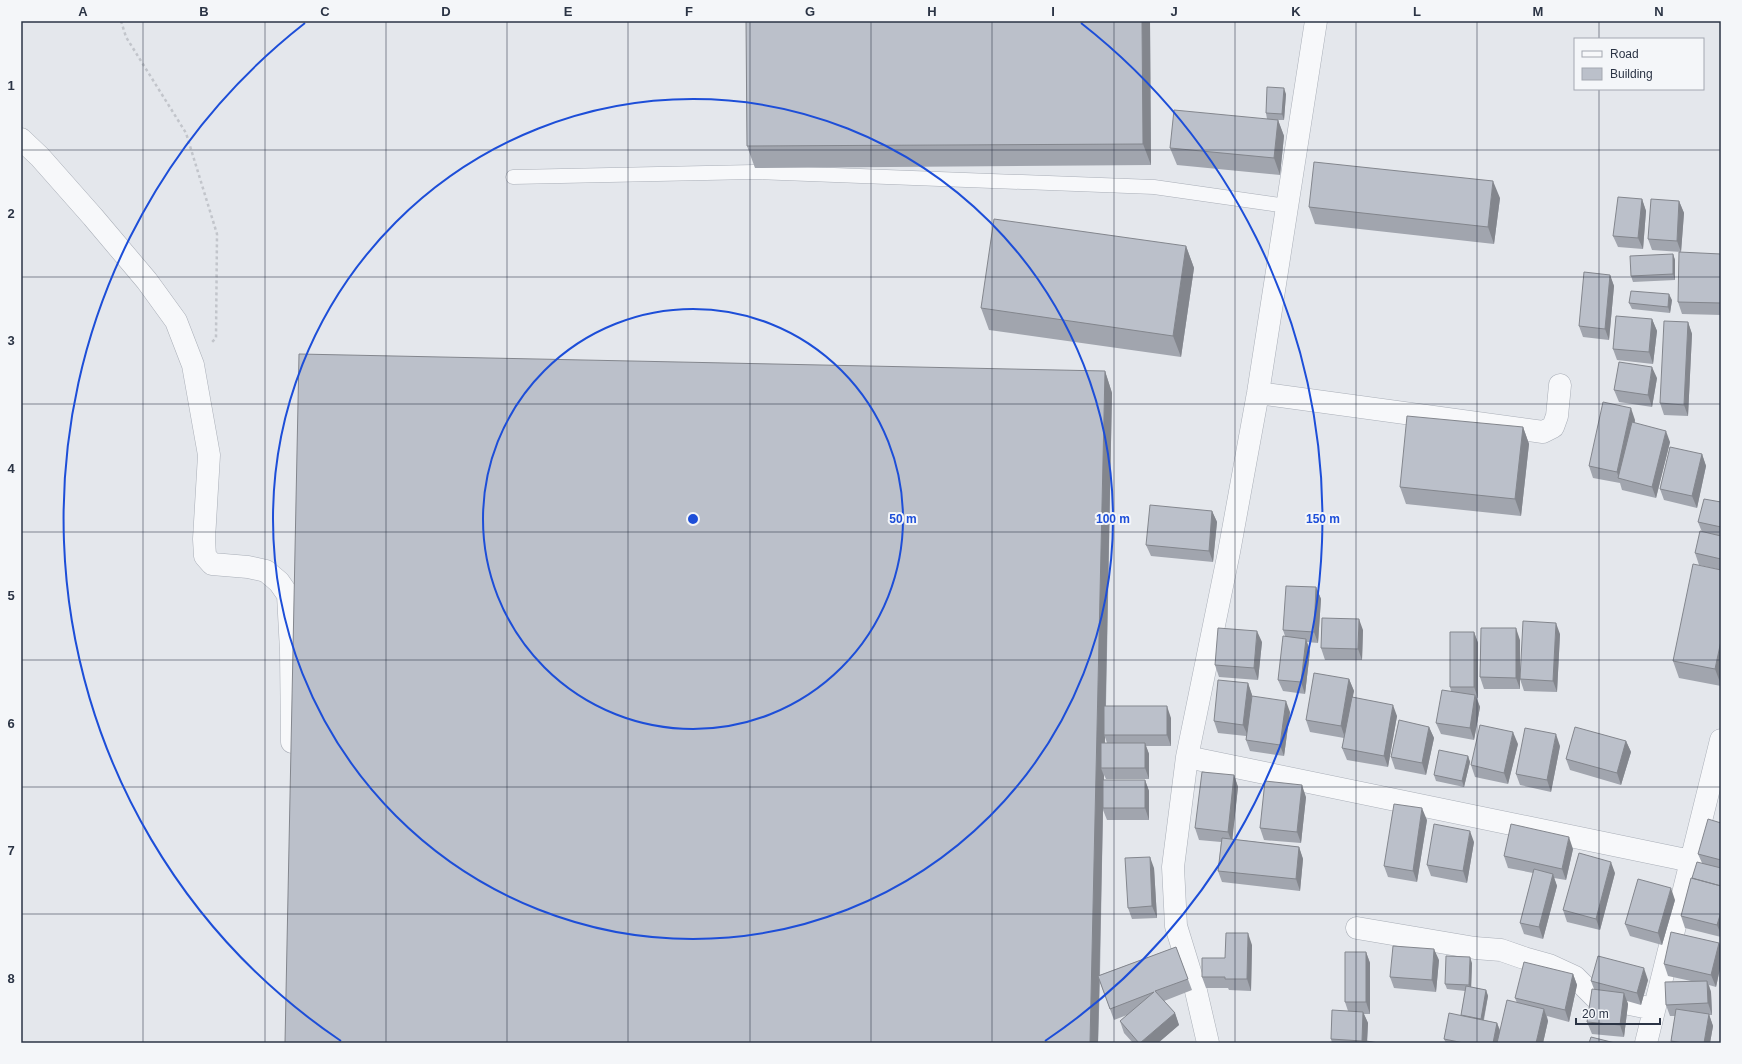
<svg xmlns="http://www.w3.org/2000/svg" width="1742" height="1064" viewBox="0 0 1742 1064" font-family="Helvetica,sans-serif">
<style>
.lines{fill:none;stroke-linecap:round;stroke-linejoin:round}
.service-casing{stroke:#a9aeb7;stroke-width:15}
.minor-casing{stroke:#a9aeb7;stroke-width:23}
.path{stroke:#c2c5cb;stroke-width:2.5;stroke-dasharray:3 3;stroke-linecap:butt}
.service{stroke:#f7f8fa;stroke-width:14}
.minor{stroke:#f7f8fa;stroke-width:22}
.wall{fill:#a1a5ae;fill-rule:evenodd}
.shaded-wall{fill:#83868d}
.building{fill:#bbc0ca;stroke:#83868d}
.grid{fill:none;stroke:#2b3445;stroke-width:1;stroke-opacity:0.55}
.ring{fill:none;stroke:#1d4ed8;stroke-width:2}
.centre{fill:#1d4ed8;stroke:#f4f6f9;stroke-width:2}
.ring-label{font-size:12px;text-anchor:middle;font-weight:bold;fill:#1d4ed8;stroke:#f4f6f9;stroke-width:4;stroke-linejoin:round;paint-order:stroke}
.neatline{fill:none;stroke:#2b3445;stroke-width:1.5}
.grid-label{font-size:13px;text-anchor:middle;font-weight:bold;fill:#2b3445}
</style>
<rect width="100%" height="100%" fill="#e4e7ec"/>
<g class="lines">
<defs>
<path id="service" d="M513 177 754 172 1154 187 1287 206"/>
<path id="minor" d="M21 139 40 157 93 217 147 281 176 321 193 365 209 455 204 539 205 556 212 564 248 567 266 571 279 582 288 595 291 651 292 742
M1258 393 1543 432 1553 427 1557 416 1560 385
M1187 757 1691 861
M1357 928 1475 948 1501 950 1524 958 1549 965 1575 977 1595 997 1654 1009
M1208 1043 1196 991 1176 926 1173 867 1187 757 1229 552 1258 393 1316 21
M1646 1043 1721 740"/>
</defs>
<use href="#service" class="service-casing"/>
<use href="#minor" class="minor-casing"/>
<path class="path" d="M121 21 126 37 186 133 217 234 216 338 211 343"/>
<use href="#service" class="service"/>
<use href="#minor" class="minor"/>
</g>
<path class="wall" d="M746 21H1150L1151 165 755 168 747 146Z
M1286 94 1284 120H1277H1278L1284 136 1280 175 1177 165 1170 148 1267 119 1266 113Z
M1500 198 1494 244 1315 224 1309 207Z
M1642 199 1646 211 1643 249 1618 247 1613 236Z
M1679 201 1684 213 1681 252 1652 250 1648 239Z
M1186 246 1194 268 1181 357 989 330 981 308Z
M1673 254 1675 260V280L1633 282 1631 276Z
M1721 254V315L1682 314 1678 302Z
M1610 275 1614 286 1609 340 1583 337 1579 326Z
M1672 300 1670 313 1632 309 1629 303Z
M1652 319 1657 331 1653 364 1617 360 1613 349Z
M1688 322 1692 334 1688 416 1664 415 1660 403Z
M1105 371 1112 393 1106 706 1171 718V746H1146L1149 754V779H1106L1104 775V780H1145L1149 791V820H1107L1103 810 1100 975 1176 947 1192 990 1164 1001 1175 1013 1179 1025 1158 1043H1133L1124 1033 1120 1021 1127 1015 1114 1020 1100 982 1098 1043H285ZM1105 737 1107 743H1105Z
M1657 378 1652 407 1619 402 1614 390Z
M1635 420V423L1670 442 1656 498 1622 490 1620 483 1593 478 1589 466Z
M1523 427 1529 444 1521 516 1406 504 1400 487Z
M1702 454 1706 466 1697 508 1664 500 1660 489Z
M1721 502V570L1699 565 1695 553 1702 532 1698 522Z
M1212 511 1217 522 1213 562 1151 556 1146 545Z
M1721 570V686L1679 678 1673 661Z
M1316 587 1321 599 1318 643 1307 642 1310 651 1305 694 1283 691 1278 680 1285 636 1283 630Z
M1363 630 1362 660H1325L1321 648Z
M1474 632 1478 643V698H1477L1480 707 1474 740 1441 734 1436 723 1451 691 1450 687Z
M1560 634 1557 692 1524 691 1520 679V689H1484L1480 677 1520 640V676Z
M1262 642 1258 680 1219 677 1215 665Z
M1349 679 1354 691 1352 697 1397 716 1388 767 1347 760 1342 748 1344 738 1310 732 1306 720Z
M1248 683 1252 695 1251 700 1290 712 1284 756 1250 751 1246 740V736L1218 733 1214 721Z
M1429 727 1434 738 1426 775 1395 769 1391 757Z
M1626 741 1631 752 1621 785 1570 770 1566 759Z
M1518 744 1508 784 1475 777 1471 765Z
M1560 746 1551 792 1520 785 1516 774Z
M1468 756 1470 762 1464 787 1436 781 1434 775Z
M1234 775 1238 787 1232 839 1299 847 1303 859 1300 891 1222 882 1218 871 1221 842 1199 840 1195 828Z
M1306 797 1301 843 1264 840 1260 828Z
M1427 820 1417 882 1388 877 1384 866Z
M1721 823V937L1685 928 1681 916 1692 878 1702 863 1698 854Z
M1474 842 1467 883 1431 876 1427 865Z
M1573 849 1566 880 1554 878 1557 886 1543 939 1524 934 1520 923 1533 873 1508 868 1504 856Z
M1154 868 1157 918 1132 919 1128 908Z
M1615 873 1600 930 1567 922 1563 910Z
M1675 900 1662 945 1630 936 1625 924Z
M1719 943 1721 949V964L1716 987 1709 985 1711 992 1712 1015H1709L1713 1026 1710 1043H1672L1671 1041 1675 1016H1670L1666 1005 1691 981 1668 976 1664 964Z
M1252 945 1251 991 1229 990 1228 988H1206L1202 977 1225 958Z
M1366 952 1370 963V1014H1364L1368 1023 1367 1041 1379 1043H1332L1331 1039 1348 1011 1345 1002Z
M1439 960 1436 992 1394 988 1390 977Z
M1472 963 1471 987 1486 990 1488 996 1484 1020 1497 1023 1500 1030 1517 1003 1515 998 1573 974 1577 985 1569 1022 1547 1016 1548 1021 1543 1043H1446L1444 1039 1461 1015 1465 991 1447 989 1445 984Z
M1648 980 1641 1005 1627 1001 1628 1004 1624 1037 1592 1034 1587 1022 1594 989 1591 981Z"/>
<path class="shaded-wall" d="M1142 21H1150L1151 165 1143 144Z
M1284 88 1286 94 1284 120 1282 114Z
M1278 120 1284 136 1280 175 1274 158Z
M1493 181 1500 198 1494 244 1488 227Z
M1642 199 1646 211 1643 249 1638 238Z
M1679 201 1684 213 1681 252 1677 241Z
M1186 246 1194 268 1181 357 1173 336Z
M1673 254 1675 260V280L1673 274Z
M1610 275 1614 286 1609 340 1605 329Z
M1669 294 1672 300 1670 313 1668 307Z
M1652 319 1657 331 1653 364 1649 352Z
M1688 322 1692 334 1688 416 1684 405Z
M1652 367 1657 378 1652 407 1648 395Z
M1105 371 1112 393 1105 735H1104L1105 737 1104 768H1101L1104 776 1103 808V810L1098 1043H1090Z
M1631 408 1635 420 1622 479H1619L1617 472Z
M1523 427 1529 444 1521 516 1515 499Z
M1666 431 1670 442 1656 498 1652 487Z
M1702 454 1706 466 1697 508 1692 496Z
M1212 511 1217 522 1213 562 1209 551Z
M1316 587 1321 599 1318 643 1314 632Z
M1359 619 1363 630 1362 660 1358 649Z
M1556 623 1560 634 1557 692 1553 681Z
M1516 628 1520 640V689L1516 678Z
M1257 631 1262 642 1258 680 1254 668Z
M1474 632 1478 643V698L1474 687Z
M1306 639 1310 651 1305 694 1301 682Z
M1721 641V685L1715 669Z
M1349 679 1354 691 1345 738 1341 726Z
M1248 683 1252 695 1248 736 1243 725Z
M1475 695 1480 707 1474 740 1470 728Z
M1286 701 1290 712 1284 756 1280 745Z
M1393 705 1397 716 1388 767 1384 756Z
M1167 706 1171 718V746L1167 735Z
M1429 727 1434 738 1426 775 1422 763Z
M1513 732 1518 744 1508 784 1504 773Z
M1556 734 1560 746 1551 792 1547 780Z
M1626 741 1631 752 1621 785 1617 773Z
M1145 743 1149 754V779L1145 768Z
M1468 756 1470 762 1464 787 1462 781Z
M1234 775 1238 787 1232 843 1228 832Z
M1145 780 1149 791V820L1145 808Z
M1302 785 1306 797 1301 843 1297 832Z
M1422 808 1427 820 1417 882 1413 871Z
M1470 831 1474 842 1467 883 1463 871Z
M1569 837 1573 849 1566 880 1562 869Z
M1299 847 1303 859 1300 891 1296 879Z
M1150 857 1154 868 1157 918 1152 906Z
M1611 862 1615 873 1600 930 1596 919Z
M1553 874 1557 886 1543 939 1539 927Z
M1671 888 1675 900 1662 945 1658 933Z
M1721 912V935L1717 925Z
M1248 933 1252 945 1251 991 1247 979Z
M1719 943 1721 949V964L1716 987 1711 975Z
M1434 949 1439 960 1436 992 1432 980Z
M1366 952 1370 963V1014L1366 1002Z
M1470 957 1472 963 1471 991 1469 985Z
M1644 968 1648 980 1641 1005 1637 993Z
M1573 974 1577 985 1569 1022 1565 1010Z
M1707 981 1711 992 1712 1015 1708 1003Z
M1486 990 1488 996 1482 1027 1480 1021Z
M1624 993 1628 1004 1624 1037 1620 1025Z
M1544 1009 1548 1021 1543 1043H1536Z
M1363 1012 1368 1023 1367 1043H1363L1362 1041Z
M1175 1013 1179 1025 1158 1043H1140Z
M1709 1014 1713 1026 1710 1043H1704Z
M1497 1023 1501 1034 1499 1043H1493Z"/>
<path class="building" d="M746 21H1142L1143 144 747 146Z
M1267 87 1284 88 1282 114 1266 113Z
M1174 110 1278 120 1274 158 1170 148Z
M1314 162 1493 181 1488 227 1309 207Z
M1618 197 1642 199 1638 238 1613 236Z
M1651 199 1679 201 1677 241 1648 239Z
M994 219 1186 246 1173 336 981 308Z
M1679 252 1721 254V303L1678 302Z
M1673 254V274L1631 276 1630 256Z
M1584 272 1610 275 1605 329 1579 326Z
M1631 291 1669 294 1668 307 1629 303Z
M1616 316 1652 319 1649 352 1613 349Z
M1664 321 1688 322 1684 405 1660 403Z
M299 354 1105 371 1090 1043H285Z
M1619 362 1652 367 1648 395 1614 390Z
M1603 402 1631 408 1617 472 1589 466Z
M1407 416 1523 427 1515 499 1400 487Z
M1632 422 1666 431 1652 487 1618 478Z
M1670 447 1702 454 1692 496 1660 489Z
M1704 499 1721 502V527L1698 522Z
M1150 505 1212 511 1209 551 1146 545Z
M1700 531 1721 536V559L1695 553Z
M1693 564 1721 570V641L1715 669 1673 661Z
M1286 586 1316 587 1314 632 1283 630Z
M1322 618 1359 619 1358 649 1321 648Z
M1523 621 1556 623 1553 681 1520 679Z
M1218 628 1257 631 1254 668 1215 665Z
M1481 628H1516V678L1480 677Z
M1450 632H1474V687H1450Z
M1283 636 1306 639 1301 682 1278 680Z
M1314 673 1349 679 1341 726 1306 720Z
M1218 680 1248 683 1243 725 1214 721Z
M1442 690 1475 695 1470 728 1436 723Z
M1252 696 1286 701 1280 745 1246 740Z
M1352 697 1393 705 1384 756 1342 748Z
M1104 706H1167V735H1104Z
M1399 720 1429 727 1422 763 1391 757Z
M1480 725 1513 732 1504 773 1471 765Z
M1575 727 1626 741 1617 773 1566 759Z
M1525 728 1556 734 1547 780 1516 774Z
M1101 743H1145V768H1101Z
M1439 750 1468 756 1462 781 1434 775Z
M1202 772 1234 775 1228 832 1195 828Z
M1103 780H1145V808H1103Z
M1265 781 1302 785 1297 832 1260 828Z
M1394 804 1422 808 1413 871 1384 866Z
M1708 819 1721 823V860L1698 854Z
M1434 824 1470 831 1463 871 1427 865Z
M1511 824 1569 837 1562 869 1504 856Z
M1222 838 1299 847 1296 879 1218 871Z
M1579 853 1611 862 1596 919 1563 910Z
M1150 857 1152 906 1128 908 1125 858Z
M1697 862 1721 868V886L1692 878Z
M1534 869 1553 874 1539 927 1520 923Z
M1691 878 1721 886V912L1717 925 1681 916Z
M1638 879 1671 888 1658 933 1625 924Z
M1671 932 1719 943 1711 975 1664 964Z
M1226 933H1248L1247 979H1225V977H1202V958H1225Z
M1393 946 1434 949 1432 980 1390 977Z
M1176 947 1188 979 1155 991 1175 1013 1140 1043H1139L1120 1021 1154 992 1110 1009 1098 976Z
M1345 952H1366V1002H1345Z
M1446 956 1470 957 1469 985 1445 984Z
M1598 956 1644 968 1637 993 1591 981Z
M1524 962 1573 974 1565 1010 1515 998Z
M1707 981 1708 1003 1666 1005 1665 982Z
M1466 986 1486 990 1481 1019 1461 1015Z
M1592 989 1624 993 1620 1025 1587 1022Z
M1507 1000 1544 1009 1536 1043H1497Z
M1676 1009 1709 1014 1704 1043H1683L1671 1041Z
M1332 1010 1363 1012 1362 1041 1331 1039Z
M1449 1013 1497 1023 1493 1043H1464L1444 1039Z
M1591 1037 1615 1043H1589Z
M1366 1041 1379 1043H1366Z"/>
<path class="grid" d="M143 21V1043M265 21V1043M386 21V1043M507 21V1043M628 21V1043M750 21V1043M871 21V1043M992 21V1043M1114 21V1043M1235 21V1043M1356 21V1043M1477 21V1043M1599 21V39M1599 89V1043M21 150H1721M21 277H1721M21 404H1721M21 532H1721M21 660H1721M21 787H1721M21 914H1721"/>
<g class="ring">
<circle cx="693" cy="519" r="210"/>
<circle cx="693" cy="519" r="420"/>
<path d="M341 1041A630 630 0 0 1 305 23M1081 23A630 630 0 0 1 1045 1041"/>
</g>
<circle cx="693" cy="519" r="6" class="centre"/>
<g class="ring-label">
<text x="903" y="523">50 m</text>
<text x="1113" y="523">100 m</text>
<text x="1323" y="523">150 m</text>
</g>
<rect width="1742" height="1064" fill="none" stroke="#f4f6f9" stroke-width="44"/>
<rect x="1574" y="38" width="130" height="52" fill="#f4f6f9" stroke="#a4a8b1"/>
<rect x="1582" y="51" width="20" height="6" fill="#f7f8fa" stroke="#a4a8b1"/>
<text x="1610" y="58" font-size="12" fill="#2b3445">Road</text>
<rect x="1582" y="68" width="20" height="12" fill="#bbc0ca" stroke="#a4a8b1"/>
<text x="1610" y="78" font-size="12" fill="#2b3445">Building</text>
<path d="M1576 1018v6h84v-6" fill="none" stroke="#2b3445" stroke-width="2"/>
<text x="1582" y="1018" font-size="12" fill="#2b3445" stroke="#f4f6f9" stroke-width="3" paint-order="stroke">20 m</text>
<rect x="22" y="22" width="1698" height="1020" class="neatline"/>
<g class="grid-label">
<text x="83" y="16">A</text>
<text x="204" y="16">B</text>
<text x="325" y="16">C</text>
<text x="446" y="16">D</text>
<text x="568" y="16">E</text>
<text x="689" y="16">F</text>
<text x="810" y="16">G</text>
<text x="932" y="16">H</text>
<text x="1053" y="16">I</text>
<text x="1174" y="16">J</text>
<text x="1296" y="16">K</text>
<text x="1417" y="16">L</text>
<text x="1538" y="16">M</text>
<text x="1659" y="16">N</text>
<text x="11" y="90">1</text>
<text x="11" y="218">2</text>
<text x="11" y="345">3</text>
<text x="11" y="473">4</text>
<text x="11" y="600">5</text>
<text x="11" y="728">6</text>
<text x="11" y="855">7</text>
<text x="11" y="983">8</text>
</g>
</svg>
